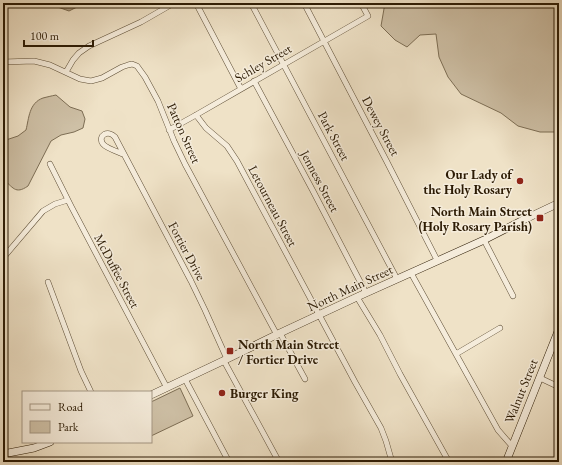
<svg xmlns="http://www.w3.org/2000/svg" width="562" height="465" viewBox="0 0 562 465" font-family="'EB Garamond',serif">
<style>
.green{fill:#cec0a6;stroke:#7d6e55}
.water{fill:#ad9e85;stroke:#796a51}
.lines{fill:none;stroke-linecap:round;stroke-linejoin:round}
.minor-casing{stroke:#5d4d35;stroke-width:6}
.secondary-casing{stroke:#2c1b04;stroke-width:8}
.minor{stroke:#f5ecdb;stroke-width:5}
.secondary{stroke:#f5ecdb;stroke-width:7}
.poi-dot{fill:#8f2418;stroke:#f5ecdb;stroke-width:1.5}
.labels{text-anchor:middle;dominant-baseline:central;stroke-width:3;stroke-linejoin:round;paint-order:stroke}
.street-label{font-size:13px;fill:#2c1b04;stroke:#f5ecdb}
.poi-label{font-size:13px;font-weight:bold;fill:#2c1b04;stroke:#f5ecdb;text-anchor:end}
</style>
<rect width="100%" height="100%" fill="#efe2c7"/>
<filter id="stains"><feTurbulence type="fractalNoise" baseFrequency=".005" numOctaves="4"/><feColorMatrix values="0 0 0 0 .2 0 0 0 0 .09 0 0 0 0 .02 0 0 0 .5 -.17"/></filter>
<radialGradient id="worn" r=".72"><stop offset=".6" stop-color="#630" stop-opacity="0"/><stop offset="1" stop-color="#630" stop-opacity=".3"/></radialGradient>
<path class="green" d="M385 3H559V132H540L518 126 501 113 461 94 448 77 439 57 436 34 420 35 407 47 395 40 381 26Z
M56 95 70 107 82 111 85 119 83 128 74 132 61 135 51 141 28 186C15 195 13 187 3 179V141L18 136 26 130C29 118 29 103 43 98 47 97 51 96 56 95Z
M180 388 193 416 151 436V402Z"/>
<path class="water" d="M34 3H85L69 11 52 5Z"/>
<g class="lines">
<defs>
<path id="minor" d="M196 3 241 89
M251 3 397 279
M304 3 387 162 437 260
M3 62 34 61 50 65 80 79 91 81 102 78 122 67 128 65 132 64 137 66 145 77 158 101 174 141 185 164 277 335
M66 72 73 60 79 53 89 46 141 22 174 3
M254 81 313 191 366 293
M196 115 206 128 227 146 237 161 355 382 381 428 386 441 392 462
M169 130 196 115 368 16 361 3
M123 154C118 152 106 148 103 144 97 136 108 129 115 137L191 281 205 310 227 359
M50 164 71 206 167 388
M484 240 513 296
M3 258 43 211 55 204 68 200
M411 273 498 430 512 446
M48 282 81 371 91 392
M357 297 380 335 400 374 449 462
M280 333 305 379
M456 354 500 328
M224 361 279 462
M540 378 559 387
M185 379 229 462"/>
<path id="secondary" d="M151 395 227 359 280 333 357 297 484 240 521 221 559 203
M3 454 34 448 50 442
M506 462 559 329"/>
</defs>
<use href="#minor" class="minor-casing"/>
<use href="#secondary" class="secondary-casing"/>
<use href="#minor" class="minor"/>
<use href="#secondary" class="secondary"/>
</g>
<g class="poi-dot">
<circle cx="520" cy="181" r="4"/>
<rect x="536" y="214" width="8" height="8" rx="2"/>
<rect x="226" y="347" width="8" height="8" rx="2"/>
<circle cx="222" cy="393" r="4"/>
</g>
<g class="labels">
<g class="street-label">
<text transform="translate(263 63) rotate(-30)">Schley Street</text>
<text transform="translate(381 126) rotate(62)">Dewey Street</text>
<text transform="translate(184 133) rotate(66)">Patton Street</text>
<text transform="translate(334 136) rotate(62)">Park Street</text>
<text transform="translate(320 181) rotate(62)">Jenness Street</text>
<text transform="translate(273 206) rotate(62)">Letourneau Street</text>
<text transform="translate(187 251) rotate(62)">Fortier Drive</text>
<text transform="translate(117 271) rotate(62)">McDuffee Street</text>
<text transform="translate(350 288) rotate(-25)">North Main Street</text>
<text transform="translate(521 391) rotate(-68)">Walnut Street</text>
</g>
<g class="poi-label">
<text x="512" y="174">Our Lady of<tspan x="512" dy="15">the Holy Rosary</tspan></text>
<text x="532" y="211">North Main Street<tspan x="532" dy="15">(Holy Rosary Parish)</tspan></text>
<text x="238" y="344" text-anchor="start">North Main Street<tspan x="238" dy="15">/ Fortier Drive</tspan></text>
<text x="230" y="393" text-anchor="start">Burger King</text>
</g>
</g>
<rect width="562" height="465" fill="none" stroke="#efe2c7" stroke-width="16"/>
<rect x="4" y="4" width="554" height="457" fill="none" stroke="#2c1b04" stroke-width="2"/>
<rect x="8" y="8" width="546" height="449" fill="none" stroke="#2c1b04"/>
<rect x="22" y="391" width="130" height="52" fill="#f5ecdb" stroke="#a59885"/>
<rect x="30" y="404" width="20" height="6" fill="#f5ecdb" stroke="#a59885"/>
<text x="58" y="411" font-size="12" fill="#2c1b04">Road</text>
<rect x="30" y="421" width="20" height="12" fill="#cec0a6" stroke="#a59885"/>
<text x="58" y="431" font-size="12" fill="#2c1b04">Park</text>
<path d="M24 40v6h69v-6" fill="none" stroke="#2c1b04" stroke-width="2"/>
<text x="30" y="40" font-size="12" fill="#2c1b04" stroke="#f5ecdb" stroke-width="3" paint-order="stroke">100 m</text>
<rect width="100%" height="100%" filter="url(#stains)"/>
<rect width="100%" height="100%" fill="url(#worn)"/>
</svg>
